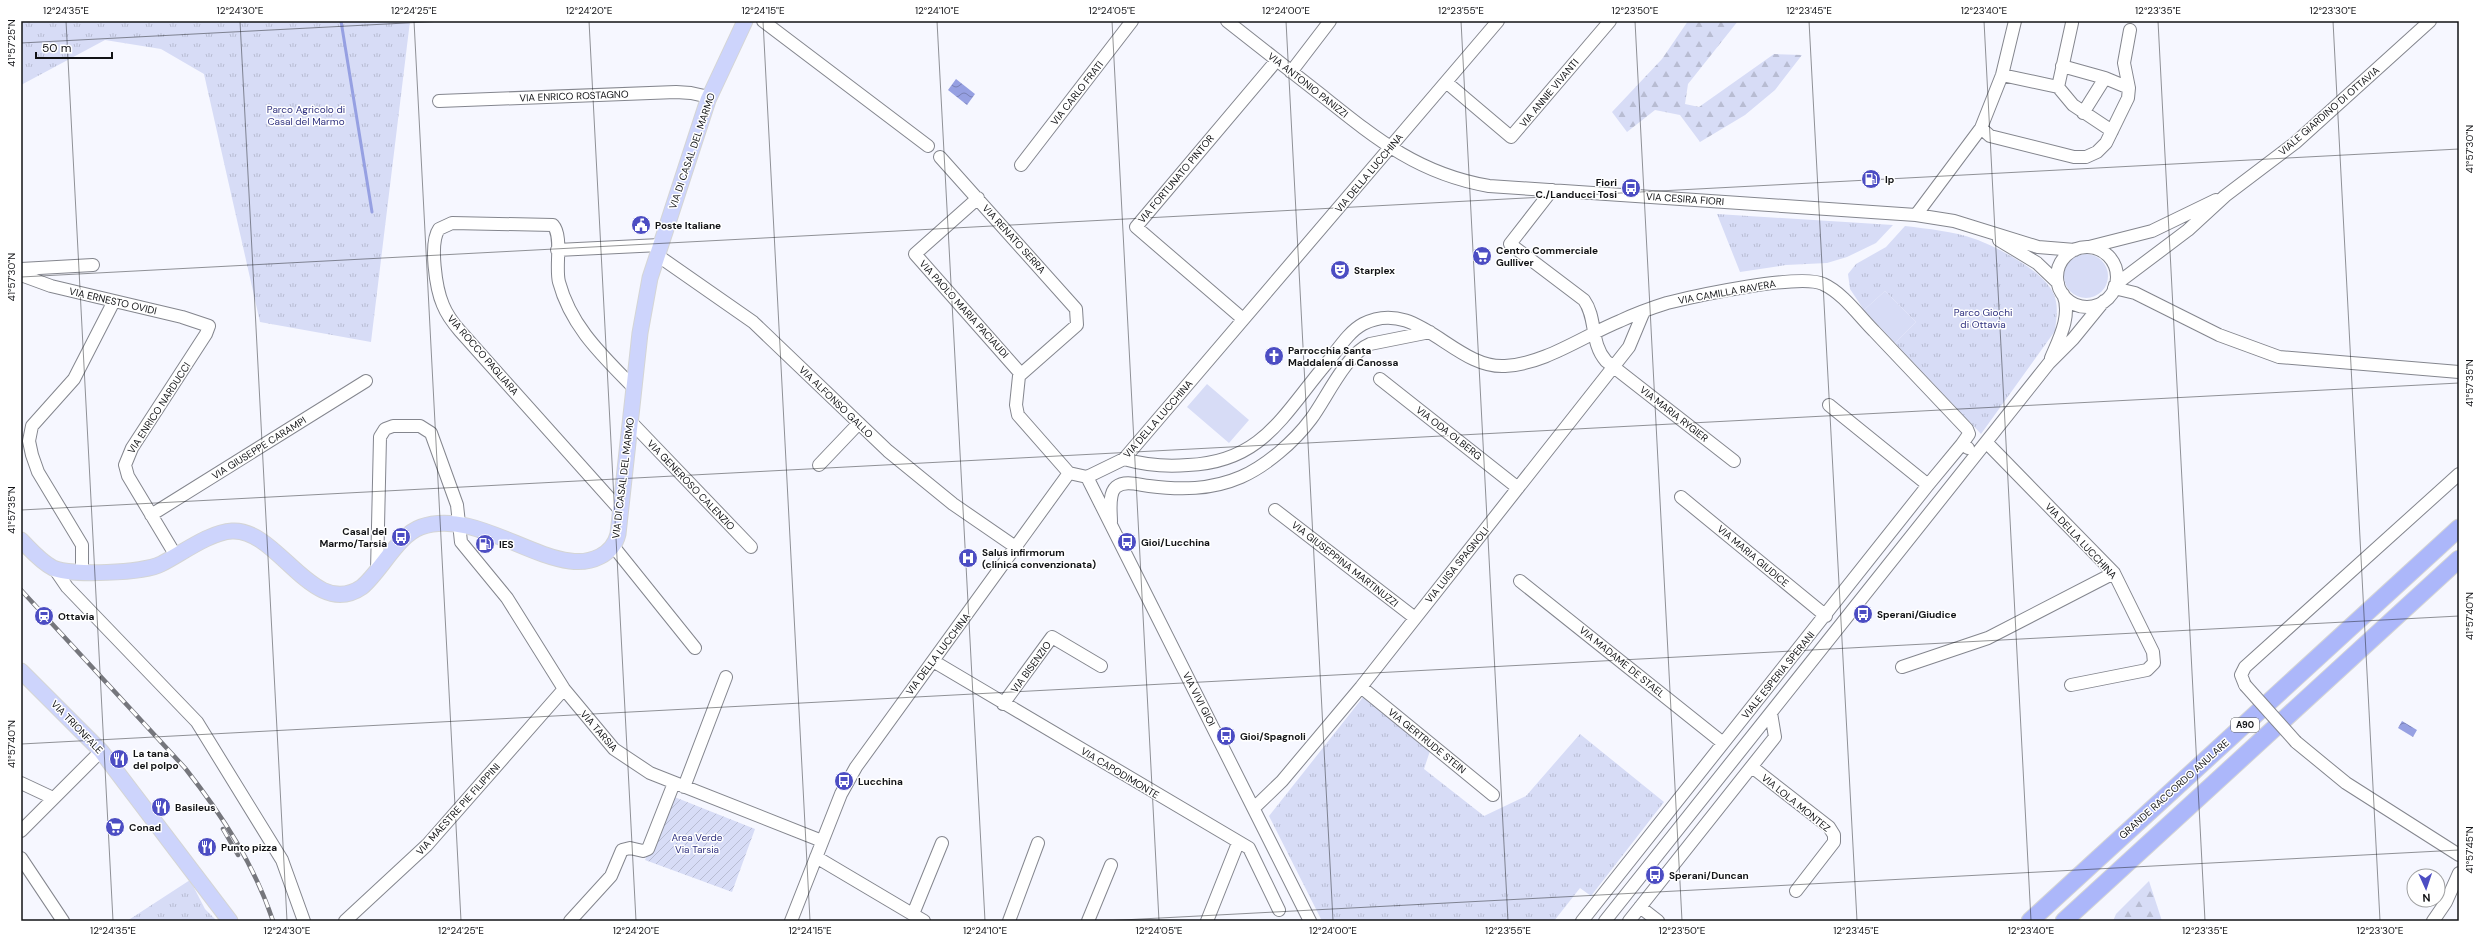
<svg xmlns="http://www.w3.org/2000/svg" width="2480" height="942" viewBox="0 0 2480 942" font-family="'DM Sans',sans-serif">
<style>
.grass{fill:#d7dcf6}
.forest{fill:url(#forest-firs)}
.park{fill:url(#park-tufts)}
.garden{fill:url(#garden-furrows)}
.water{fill:url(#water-waves)}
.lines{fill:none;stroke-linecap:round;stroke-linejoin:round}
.stream{stroke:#96a0e2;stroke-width:3}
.minor-casing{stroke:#84868e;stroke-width:14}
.major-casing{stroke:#d4d5d5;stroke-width:17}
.highway-casing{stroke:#d4d5d5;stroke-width:19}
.minor{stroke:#fff;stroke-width:12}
.major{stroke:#cdd4fc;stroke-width:15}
.highway{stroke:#acb7fa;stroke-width:17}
.rail-casing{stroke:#75767c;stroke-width:4.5}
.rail{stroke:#fff;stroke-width:3;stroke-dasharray:9;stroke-linecap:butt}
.minor-bridge-casing{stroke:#84868e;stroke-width:14;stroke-linecap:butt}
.minor-bridge{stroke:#fff;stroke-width:12}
.ticks{fill:none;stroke:#121316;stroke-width:1;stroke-opacity:0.45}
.labels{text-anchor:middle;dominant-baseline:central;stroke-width:3;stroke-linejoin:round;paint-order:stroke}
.shield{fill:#fff;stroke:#595a5c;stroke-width:1}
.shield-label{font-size:9px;font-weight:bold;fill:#121316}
.street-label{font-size:10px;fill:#121316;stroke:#fff}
.park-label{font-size:10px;fill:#313380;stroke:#fff}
.poi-label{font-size:10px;font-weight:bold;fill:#121316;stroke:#fff;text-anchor:start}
.neatline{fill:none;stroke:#121316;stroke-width:1.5}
.ticks-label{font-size:10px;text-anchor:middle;fill:#121316}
</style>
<defs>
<pattern id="forest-firs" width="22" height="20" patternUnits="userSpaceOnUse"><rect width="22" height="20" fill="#d7dcf6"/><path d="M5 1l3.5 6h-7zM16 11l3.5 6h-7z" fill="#b8bcd2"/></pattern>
<pattern id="park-tufts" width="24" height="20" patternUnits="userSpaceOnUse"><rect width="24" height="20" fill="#d7dcf6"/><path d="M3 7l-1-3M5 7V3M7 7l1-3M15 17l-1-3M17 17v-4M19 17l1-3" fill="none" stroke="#b8bcd2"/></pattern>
<pattern id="garden-furrows" width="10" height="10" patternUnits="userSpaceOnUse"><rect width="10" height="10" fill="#d7dcf6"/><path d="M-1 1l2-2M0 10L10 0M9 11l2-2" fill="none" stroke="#b8bcd2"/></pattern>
<pattern id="water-waves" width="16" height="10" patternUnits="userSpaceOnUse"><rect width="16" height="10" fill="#96a0e2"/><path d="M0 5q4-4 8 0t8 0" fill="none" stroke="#7981b6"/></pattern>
</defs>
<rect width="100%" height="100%" fill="#f6f7ff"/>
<path class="grass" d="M2064 276a22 22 0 1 1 44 0a22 22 0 1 1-44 0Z
M1885 291 1916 322 1895 343 1864 310Z
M1207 384 1249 420 1229 443 1187 407Z"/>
<path class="forest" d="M1688 21H1738L1688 84 1685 104 1699 107 1774 54 1802 55 1775 90 1745 115 1700 142 1680 115 1655 110 1627 132 1612 112 1662 59Z
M2149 881 2162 921H2113L2116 914Z"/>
<path class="park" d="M21 21H410L371 342 260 322 204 74 161 49 105 40 21 85Z
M1717 214 1893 225 1876 243 1847 257 1827 263 1786 265 1740 272Z
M1905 226C1928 229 1953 231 1975 239 1997 247 2046 272 2054 295 2059 306 2056 320 2055 331L1981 434 1895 343 1916 322 1885 291 1864 310 1850 289 1848 274 1856 264 1886 247Z
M1364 696 1430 751 1424 769 1484 816 1526 796 1580 734 1664 802 1591 896 1580 888 1554 921H1322L1269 816Z
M190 880 205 909 217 921H127Z"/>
<path class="garden" d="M672 796 755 829 732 892 645 860Z"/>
<path class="water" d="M956 79 975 94 967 105 948 90Z
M2402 721 2417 730 2413 737 2398 728Z"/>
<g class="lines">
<path class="stream" d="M341 21 372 212"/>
<defs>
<path id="minor" d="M763 21 928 146
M1227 21C1258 45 1289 70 1320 94 1375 138 1418 174 1489 186L1916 215 1954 221 2038 247 2075 250
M2062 66 2105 78
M1291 72 1330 21
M2002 75 2058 87 2072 23
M1446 82 1511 137 1610 21
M2058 87 2073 105 2112 131
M439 101 676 92 691 93 709 97
M2083 113 2105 78 2129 88
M1981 128 1990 136 2074 157H2086L2097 152 2106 143 2128 98 2129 88 2124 63 2130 30
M940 157 1076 309 1077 325 1019 376 1016 405 1018 415 1069 473 1087 477 1124 459 1498 21
M1021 165 1132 21
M1552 190 1510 244 1584 300C1597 318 1590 343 1606 361L1734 461
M978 198 915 254 1021 374
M1916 215 1981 128 2002 75 2015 21
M1999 240 2037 263 2058 283
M2089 247 2152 231 2216 200
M2057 277a30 30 0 1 1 60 0a30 30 0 1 1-60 0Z
M557 250 660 245
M657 255 753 322 888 451 953 504 1017 548
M21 269 93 265
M21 275 51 286 182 317 209 326 206 334 132 448 125 465 128 476 176 556
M2115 285 2188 230 2225 196 2295 143 2430 21
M2114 288 2135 293 2219 335 2279 357 2459 372
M1243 319 1136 227 1277 60
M2051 358C2059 339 2072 315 2063 294
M1380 379 1518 488
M1829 405 1928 485
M631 422 751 547
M1986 442 2114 573 2153 652 2154 663 2147 670 2071 685
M1124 459C1145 465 1166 467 1188 465 1262 462 1283 415 1326 364 1337 351 1348 332 1363 324 1417 296 1454 369 1505 366 1545 364 1583 336 1620 321 1635 314 1651 308 1667 303 1695 296 1800 273 1823 284 1843 293 1859 316 1874 331 1905 364 1936 396 1967 429L1969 434 1962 444
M819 465 859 423
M1087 477 1310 921
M1681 497 1826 616
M1275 510 1415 618
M621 511 460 331C453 323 447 315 443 305 436 289 429 243 439 229L452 223 553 225C563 236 555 267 559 282 571 327 603 356 634 388
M151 515 366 381
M1111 522C1111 512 1108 494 1116 487 1125 480 1139 485 1149 486 1180 490 1211 490 1241 477 1266 466 1294 442 1311 419 1326 399 1346 354 1370 344L1430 332
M613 546 695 648
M54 568 67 587 197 722 282 860 304 921
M377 571 380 437 385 429 393 426H420L431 433 457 505 461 542 507 598 564 689 614 749 650 773 822 841
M82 572V545L38 472 32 455 29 441 32 426 74 379 114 301
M1520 581 1723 743
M933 661 1249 848 1279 910
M1902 667 1988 638 2114 573
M2245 685 2241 675 2245 667 2459 474
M1361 687 1493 795
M1003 704 1052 637 1101 666
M2296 742 2346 783 2459 855
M1752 767 1829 827 1834 835V842L1796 891
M21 783 53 798
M684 787 726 677
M1254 808 1282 781 1361 687 1629 347 1644 311
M21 831 101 751
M816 857 924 921
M21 858 63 921
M1640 907 1658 921
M913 914 942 843
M345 921 427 845 564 689
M570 921 611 876 622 850 630 848 643 851 648 849 674 783
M791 921 841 794 856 767 1069 473
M1009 921 1038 843
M1088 921 1111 865
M1207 921 1238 843
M1582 921 1928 485 1962 444 1968 448
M1605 921 2049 363 2073 339 2104 301
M1629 921 1775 737 1771 713
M2433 921 2446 902 2459 873"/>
<path id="major" d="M21 540C31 550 40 561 53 568 70 576 144 573 161 564 181 554 210 532 232 531 278 528 313 621 362 587 381 571 398 535 421 527 469 510 524 555 570 561 591 564 613 555 618 534L640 333 650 278 708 100 745 21
M21 671 101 751 230 921"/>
<path id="highway" d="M2030 921 2459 528
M2064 921 2459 559"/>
</defs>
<use href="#minor" class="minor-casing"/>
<use href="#major" class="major-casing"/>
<use href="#highway" class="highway-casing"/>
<use href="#minor" class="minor"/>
<use href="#major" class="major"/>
<use href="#highway" class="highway"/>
<defs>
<path id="rail" d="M21 590 185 768C222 815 254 864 273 921
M223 829 238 855"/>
</defs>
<use href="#rail" class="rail-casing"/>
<use href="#rail" class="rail"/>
<defs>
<path id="minor-bridge" d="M2245 685 2296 742"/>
</defs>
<use href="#minor-bridge" class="minor-bridge-casing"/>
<use href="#minor-bridge" class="minor-bridge"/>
</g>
<path class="ticks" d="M66 21 113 921M240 21 287 921M414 21 461 921M589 21 636 921M763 21 810 921M937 21 985 921M1112 21 1159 921M1286 21 1333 921M1461 21 1508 921M1635 21 1682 921M1809 21 1857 921M1984 21 2031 921M2158 21 2205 921M2333 21 2380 921M21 43 444 21M21 277 2459 149M21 510 2459 383M21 744 2459 616M1103 921 2459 850"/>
<defs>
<symbol id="fuel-disc" viewBox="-11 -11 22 22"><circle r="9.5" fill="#4c4dc3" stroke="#fff"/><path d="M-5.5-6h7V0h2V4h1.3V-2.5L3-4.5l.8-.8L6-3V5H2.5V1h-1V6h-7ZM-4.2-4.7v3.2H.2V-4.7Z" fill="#fff"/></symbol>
<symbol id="bus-disc" viewBox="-11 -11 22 22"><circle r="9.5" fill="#4c4dc3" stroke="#fff"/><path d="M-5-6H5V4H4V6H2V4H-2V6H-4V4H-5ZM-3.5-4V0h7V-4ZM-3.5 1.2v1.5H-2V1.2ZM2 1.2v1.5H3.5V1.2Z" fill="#fff"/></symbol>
<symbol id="civic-disc" viewBox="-11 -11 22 22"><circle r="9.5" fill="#4c4dc3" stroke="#fff"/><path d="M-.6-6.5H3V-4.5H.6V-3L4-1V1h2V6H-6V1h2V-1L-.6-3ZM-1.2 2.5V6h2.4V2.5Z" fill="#fff"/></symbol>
<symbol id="supermarket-disc" viewBox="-11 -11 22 22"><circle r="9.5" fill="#4c4dc3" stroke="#fff"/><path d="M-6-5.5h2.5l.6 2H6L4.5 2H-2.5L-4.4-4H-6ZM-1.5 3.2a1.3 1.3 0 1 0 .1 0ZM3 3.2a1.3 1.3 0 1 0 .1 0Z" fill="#fff"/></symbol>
<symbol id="theatre-disc" viewBox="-11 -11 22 22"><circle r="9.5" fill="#4c4dc3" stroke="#fff"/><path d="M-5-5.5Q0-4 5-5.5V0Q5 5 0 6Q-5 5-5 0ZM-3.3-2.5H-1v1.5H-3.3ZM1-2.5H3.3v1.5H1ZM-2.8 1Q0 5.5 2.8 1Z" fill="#fff"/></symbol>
<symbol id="church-disc" viewBox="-11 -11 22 22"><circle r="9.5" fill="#4c4dc3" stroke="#fff"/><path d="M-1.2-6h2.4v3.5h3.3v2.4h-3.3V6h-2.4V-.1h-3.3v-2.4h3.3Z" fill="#fff"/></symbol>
<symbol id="hospital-disc" viewBox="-11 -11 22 22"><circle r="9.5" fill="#4c4dc3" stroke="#fff"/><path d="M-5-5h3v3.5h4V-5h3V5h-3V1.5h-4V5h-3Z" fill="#fff"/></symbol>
<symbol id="station-disc" viewBox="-11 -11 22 22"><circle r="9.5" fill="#4c4dc3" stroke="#fff"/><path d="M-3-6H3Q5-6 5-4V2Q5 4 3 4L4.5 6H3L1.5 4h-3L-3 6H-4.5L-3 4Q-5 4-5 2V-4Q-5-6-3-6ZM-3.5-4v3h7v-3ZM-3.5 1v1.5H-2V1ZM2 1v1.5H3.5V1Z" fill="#fff"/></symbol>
<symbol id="restaurant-disc" viewBox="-11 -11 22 22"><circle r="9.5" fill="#4c4dc3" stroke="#fff"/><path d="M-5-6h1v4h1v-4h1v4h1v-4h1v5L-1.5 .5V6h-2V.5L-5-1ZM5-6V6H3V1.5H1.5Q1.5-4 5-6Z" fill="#fff"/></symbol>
</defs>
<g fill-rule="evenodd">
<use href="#fuel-disc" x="1860" y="168" width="22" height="22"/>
<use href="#bus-disc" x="1620" y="177" width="22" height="22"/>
<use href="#civic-disc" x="630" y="214" width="22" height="22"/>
<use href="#supermarket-disc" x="1471" y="245" width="22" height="22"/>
<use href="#theatre-disc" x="1329" y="259" width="22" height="22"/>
<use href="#church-disc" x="1263" y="345" width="22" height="22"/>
<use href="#bus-disc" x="390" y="526" width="22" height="22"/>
<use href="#bus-disc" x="1116" y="531" width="22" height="22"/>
<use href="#fuel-disc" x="474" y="533" width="22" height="22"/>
<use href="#hospital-disc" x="957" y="547" width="22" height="22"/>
<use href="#bus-disc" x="1852" y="603" width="22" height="22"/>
<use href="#station-disc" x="33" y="605" width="22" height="22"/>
<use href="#bus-disc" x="1215" y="725" width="22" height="22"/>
<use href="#restaurant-disc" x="108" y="748" width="22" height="22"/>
<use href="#bus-disc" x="833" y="770" width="22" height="22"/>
<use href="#restaurant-disc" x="150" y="796" width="22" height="22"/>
<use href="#supermarket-disc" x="104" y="816" width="22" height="22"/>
<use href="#restaurant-disc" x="196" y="836" width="22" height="22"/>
<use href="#bus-disc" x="1644" y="864" width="22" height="22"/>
</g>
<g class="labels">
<rect class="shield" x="2231" y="718" width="28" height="14" rx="3"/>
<g class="shield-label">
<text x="2245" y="725">A90</text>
</g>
<g class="street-label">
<text transform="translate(1308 85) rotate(38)">VIA ANTONIO PANIZZI</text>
<text transform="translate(1077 93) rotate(-52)">VIA CARLO FRATI</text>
<text transform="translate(1549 93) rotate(-50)">VIA ANNIE VIVANTI</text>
<text transform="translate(574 96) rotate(-2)">VIA ENRICO ROSTAGNO</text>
<text transform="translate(2329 111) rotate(-41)">VIALE GIARDINO DI OTTAVIA</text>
<text transform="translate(692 151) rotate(-71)">VIA DI CASAL DEL MARMO</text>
<text transform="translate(1369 173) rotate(-50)">VIA DELLA LUCCHINA</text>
<text transform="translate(1176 179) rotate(-50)">VIA FORTUNATO PINTOR</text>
<text transform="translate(1685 199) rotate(4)">VIA CESIRA FIORI</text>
<text transform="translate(1014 239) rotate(48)">VIA RENATO SERRA</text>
<text transform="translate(1727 292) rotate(-10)">VIA CAMILLA RAVERA</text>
<text transform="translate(113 301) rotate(13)">VIA ERNESTO OVIDI</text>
<text transform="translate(964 309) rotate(48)">VIA PAOLO MARIA PACIAUDI</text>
<text transform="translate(483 355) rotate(49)">VIA ROCCO PAGLIARA</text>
<text transform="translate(836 402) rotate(44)">VIA ALFONSO GALLO</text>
<text transform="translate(159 408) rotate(-57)">VIA ENRICO NARDUCCI</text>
<text transform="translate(1674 414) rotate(38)">VIA MARIA RYGIER</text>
<text transform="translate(1158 419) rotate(-49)">VIA DELLA LUCCHINA</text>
<text transform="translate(1449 433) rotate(38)">VIA ODA OLBERG</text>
<text transform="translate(259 448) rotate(-32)">VIA GIUSEPPE CARAMPI</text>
<text transform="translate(623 478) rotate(-83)">VIA DI CASAL DEL MARMO</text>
<text transform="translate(691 485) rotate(46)">VIA GENEROSO CALENZIO</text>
<text transform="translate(2081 541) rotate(47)">VIA DELLA LUCCHINA</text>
<text transform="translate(1753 556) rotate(40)">VIA MARIA GIUDICE</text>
<text transform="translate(1345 564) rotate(38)">VIA GIUSEPPINA MARTINUZZI</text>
<text transform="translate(1457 565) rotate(-51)">VIA LUISA SPAGNOLI</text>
<text transform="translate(938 654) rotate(-53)">VIA DELLA LUCCHINA</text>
<text transform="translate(1622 662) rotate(39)">VIA MADAME DE STAEL</text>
<text transform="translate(1031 667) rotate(-54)">VIA BISENZIO</text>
<text transform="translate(1778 675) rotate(-51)">VIALE ESPERIA SPERANI</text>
<text transform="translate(1199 699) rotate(63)">VIA VIVI GIOI</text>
<text transform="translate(77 727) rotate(46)">VIA TRIONFALE</text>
<text transform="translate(599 731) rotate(49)">VIA TARSIA</text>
<text transform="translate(1427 741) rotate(39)">VIA GERTRUDE STEIN</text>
<text transform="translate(1120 773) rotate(31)">VIA CAPODIMONTE</text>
<text transform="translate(2174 789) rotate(-42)">GRANDE RACCORDO ANULARE</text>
<text transform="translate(1796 803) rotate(39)">VIA LOLA MONTEZ</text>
<text transform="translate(458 809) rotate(-48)">VIA MAESTRE PIE FILIPPINI</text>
</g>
<g class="park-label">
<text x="306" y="109">Parco Agricolo di<tspan x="306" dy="12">Casal del Marmo</tspan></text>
<text x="1983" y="312">Parco Giochi<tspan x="1983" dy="12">di Ottavia</tspan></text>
<text x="697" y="837">Area Verde<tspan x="697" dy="12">Via Tarsia</tspan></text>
</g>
<g class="poi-label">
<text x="1885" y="179">Ip</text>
<text x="1617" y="182" text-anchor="end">Fiori<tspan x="1617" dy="12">C./Landucci Tosi</tspan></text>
<text x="655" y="225">Poste Italiane</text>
<text x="1496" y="250">Centro Commerciale<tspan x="1496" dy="12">Gulliver</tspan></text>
<text x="1354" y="270">Starplex</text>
<text x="1288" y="350">Parrocchia Santa<tspan x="1288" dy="12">Maddalena di Canossa</tspan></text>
<text x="387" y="531" text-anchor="end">Casal del<tspan x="387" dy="12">Marmo/Tarsia</tspan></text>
<text x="1141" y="542">Gioi/Lucchina</text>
<text x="499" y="544">IES</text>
<text x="982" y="552">Salus infirmorum<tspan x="982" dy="12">(clinica convenzionata)</tspan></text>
<text x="1877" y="614">Sperani/Giudice</text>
<text x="58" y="616">Ottavia</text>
<text x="1240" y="736">Gioi/Spagnoli</text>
<text x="133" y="753">La tana<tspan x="133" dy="12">del polpo</tspan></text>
<text x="858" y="781">Lucchina</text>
<text x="175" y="807">Basileus</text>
<text x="129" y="827">Conad</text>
<text x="221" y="847">Punto pizza</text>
<text x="1669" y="875">Sperani/Duncan</text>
</g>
</g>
<rect width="2480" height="942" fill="none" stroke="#ffffff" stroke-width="44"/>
<g transform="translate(2426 888) rotate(177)"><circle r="19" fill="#ffffff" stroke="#a0a1a2"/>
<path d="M0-3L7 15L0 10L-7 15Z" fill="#4c4dc3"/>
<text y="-6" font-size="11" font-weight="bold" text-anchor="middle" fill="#121316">N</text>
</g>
<path d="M36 52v6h76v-6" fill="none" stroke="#121316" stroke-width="2"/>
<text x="42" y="52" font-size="12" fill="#121316" stroke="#ffffff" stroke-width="3" paint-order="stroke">50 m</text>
<rect x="22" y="22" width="2436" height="898" class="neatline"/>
<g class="ticks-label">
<text x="66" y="14">12°24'35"E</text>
<text x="240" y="14">12°24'30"E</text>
<text x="414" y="14">12°24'25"E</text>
<text x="589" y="14">12°24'20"E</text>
<text x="763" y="14">12°24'15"E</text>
<text x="937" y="14">12°24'10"E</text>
<text x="1112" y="14">12°24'05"E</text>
<text x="1286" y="14">12°24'00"E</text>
<text x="1461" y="14">12°23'55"E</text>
<text x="1635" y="14">12°23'50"E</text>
<text x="1809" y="14">12°23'45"E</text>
<text x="1984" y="14">12°23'40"E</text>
<text x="2158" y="14">12°23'35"E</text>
<text x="2333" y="14">12°23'30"E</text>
<text transform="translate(11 43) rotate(-90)" y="4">41°57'25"N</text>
<text transform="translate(2469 149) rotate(-90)" y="4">41°57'30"N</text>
<text transform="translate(11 277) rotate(-90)" y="4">41°57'30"N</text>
<text transform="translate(2469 383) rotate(-90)" y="4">41°57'35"N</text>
<text transform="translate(11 510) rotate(-90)" y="4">41°57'35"N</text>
<text transform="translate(2469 616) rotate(-90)" y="4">41°57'40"N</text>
<text transform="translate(11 744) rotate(-90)" y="4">41°57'40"N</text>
<text transform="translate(2469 850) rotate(-90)" y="4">41°57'45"N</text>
<text x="113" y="934">12°24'35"E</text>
<text x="287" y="934">12°24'30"E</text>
<text x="461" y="934">12°24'25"E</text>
<text x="636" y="934">12°24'20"E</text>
<text x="810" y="934">12°24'15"E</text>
<text x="985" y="934">12°24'10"E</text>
<text x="1159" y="934">12°24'05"E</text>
<text x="1333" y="934">12°24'00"E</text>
<text x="1508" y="934">12°23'55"E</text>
<text x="1682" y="934">12°23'50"E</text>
<text x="1856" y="934">12°23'45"E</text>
<text x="2031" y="934">12°23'40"E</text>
<text x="2205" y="934">12°23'35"E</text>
<text x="2380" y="934">12°23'30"E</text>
</g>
</svg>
